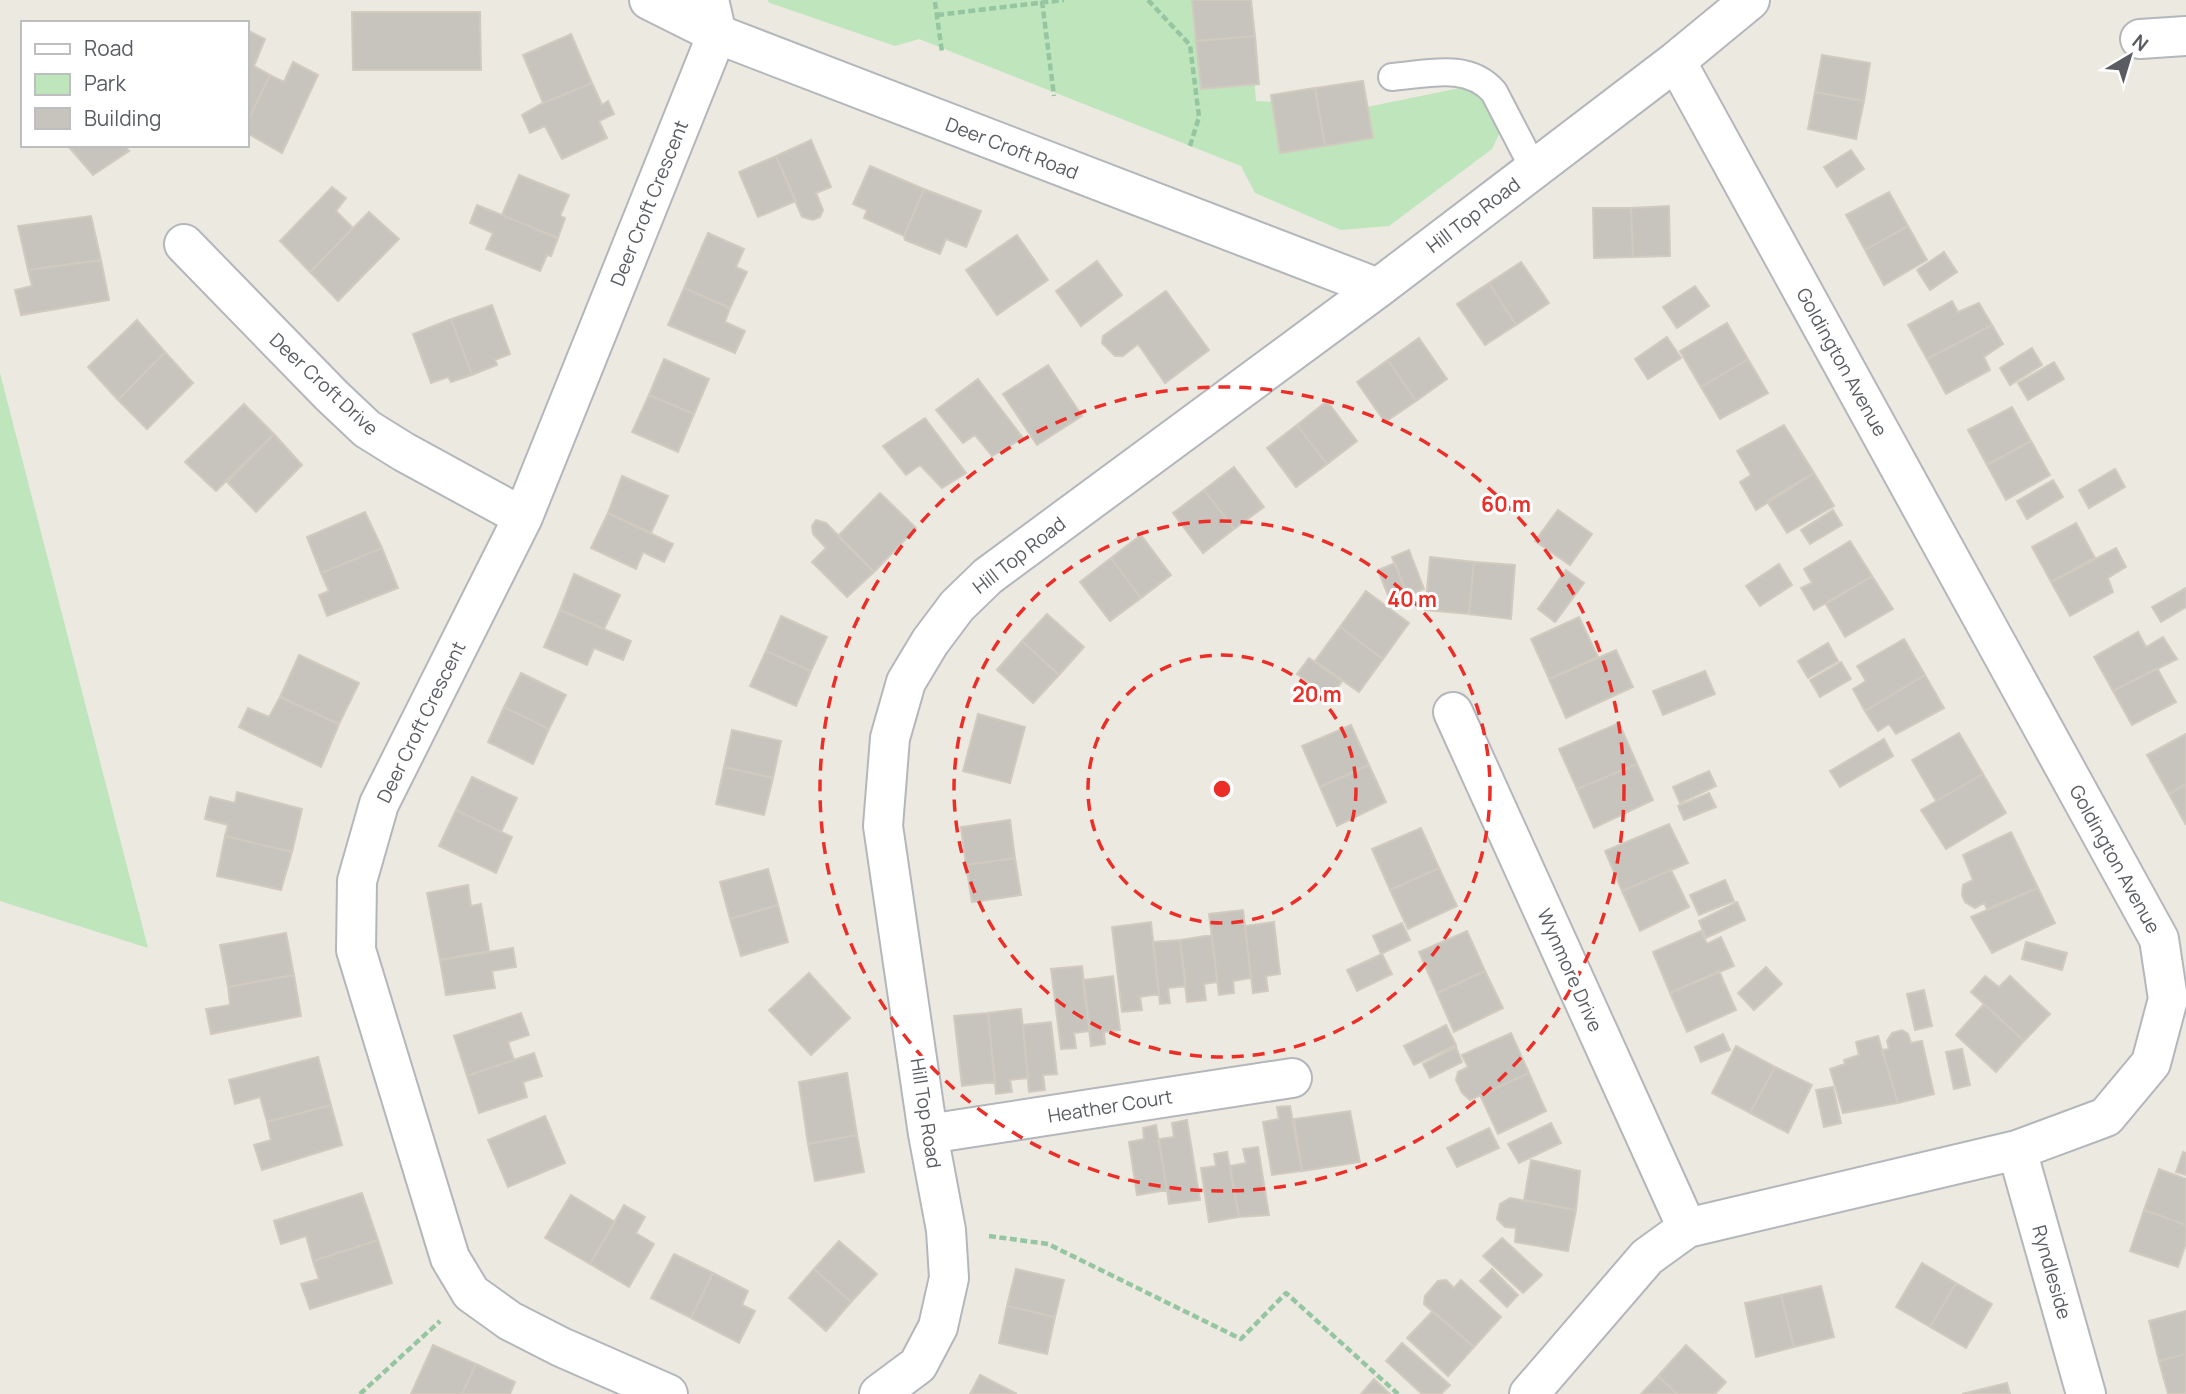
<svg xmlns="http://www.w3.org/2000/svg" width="2186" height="1394" viewBox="0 0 2186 1394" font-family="Manrope,sans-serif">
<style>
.green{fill:#bee5bc}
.building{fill:#c7c4be;stroke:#d1cabf;stroke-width:2}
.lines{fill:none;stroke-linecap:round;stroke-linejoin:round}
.service-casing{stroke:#b3b7bb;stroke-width:30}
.minor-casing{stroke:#b3b7bb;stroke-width:42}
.path{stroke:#95c6a1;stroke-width:4.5;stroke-dasharray:7 3.5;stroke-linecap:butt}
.service{stroke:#fff;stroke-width:26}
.minor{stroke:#fff;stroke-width:38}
.ring{fill:none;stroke:#eb2f28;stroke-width:3.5;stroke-dasharray:12 9}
.labels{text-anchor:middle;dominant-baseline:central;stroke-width:6;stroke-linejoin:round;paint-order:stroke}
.street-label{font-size:19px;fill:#595d62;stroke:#fff}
.centre{fill:#eb2f28;stroke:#fff;stroke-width:3.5}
.ring-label{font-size:21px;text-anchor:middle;font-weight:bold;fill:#eb2f28;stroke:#fff;stroke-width:6;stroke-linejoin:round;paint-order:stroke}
</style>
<rect width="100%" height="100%" fill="#ece9e0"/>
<path class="green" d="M767 0H1248L1256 101 1367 107 1460 88C1481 93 1505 108 1499 134 1497 139 1494 144 1492 149L1389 226 1341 230 1255 193 1241 166 919 39 895 46 770 3Z
M0 373 148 948 0 901Z"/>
<path class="building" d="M1192 0H1251L1255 36 1196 41Z
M352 12H480L481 70H353Z
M247 30 265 39 254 66 270 75 247 123Z
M571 34 592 83 543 103 523 55Z
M1255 36 1259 84 1201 89 1196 41Z
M1822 55 1870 63 1864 101 1815 92Z
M293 62 318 75 282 153 247 133V123L270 75 284 82Z
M1363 81 1373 138 1325 146 1315 88Z
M592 83 602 105 608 101 614 114 599 121 607 138 562 159 545 126 530 133 522 115 543 103Z
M1315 88 1325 146 1280 153 1271 95Z
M1815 92 1864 101 1856 139 1808 129Z
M811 140 831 187 816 193 823 210 820 217 813 220 802 217 776 156Z
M67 145H124L129 151 93 175Z
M1851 150 1864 169 1837 187 1824 167Z
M776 156 796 201 758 217 739 172Z
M870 166 924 189 904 236 864 218 867 210 853 204Z
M519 175 569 195 560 216 565 218 558 238 502 215Z
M332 187 346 198 336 211 353 228 310 272 280 241Z
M924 189 981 211 966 247 946 239 940 254 905 240 904 236Z
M1889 192 1908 226 1865 250 1846 215Z
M477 205 558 238 551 256 547 255 540 271 486 249 493 233 470 223Z
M1669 206 1670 256 1633 257 1631 208Z
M1593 208H1631L1633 257 1594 258Z
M369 212 399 239 338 301 310 272Z
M91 216 101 260 28 270 18 226Z
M1908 226 1927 260 1884 285 1865 250Z
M708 233 744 249 736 267 747 272 730 308 684 288Z
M1017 235 1048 280 997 315 966 270Z
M1944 252 1957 272 1930 290 1917 270Z
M101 260 109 300 21 315 15 290 32 286 28 270Z
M1097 261 1122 295 1081 326 1056 291Z
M1521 262 1549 303 1516 325 1489 283Z
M1489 283 1516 325 1485 345 1457 304Z
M1695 286 1709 306 1677 328 1663 307Z
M684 288 730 308 725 322 745 331 735 353 668 325Z
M1166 291 1209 350 1165 383 1138 344 1123 356H1115L1102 343 1103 336Z
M1952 301 1958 312 1979 303 1992 325 1927 359 1908 325Z
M492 305 510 354 495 360 497 365 472 375 451 319Z
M451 319 472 375 451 382 448 377 431 383 413 334Z
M137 320 165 352 118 400 88 367Z
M1727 323 1748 359 1701 387 1680 351Z
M1992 325 2003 344 1984 357 1990 370 1946 394 1927 359Z
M1667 337 1681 358 1648 379 1635 359Z
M1419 338 1447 379 1416 401 1388 360Z
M2032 348 2042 365 2010 385 2000 368Z
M165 352 193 383 147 429 118 400Z
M664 359 709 379 694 414 649 395Z
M1748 359 1768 393 1720 419 1701 387Z
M1388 360 1416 401 1385 422 1357 382Z
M2054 362 2064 379 2028 400 2018 383Z
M1048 365 1082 416 1037 445 1003 394Z
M978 379 1023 438 992 456 975 435 963 443 936 410Z
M649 395 694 414 678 452 632 432Z
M1327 401 1357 441 1327 464 1297 425Z
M244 404 274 434 216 491 185 462Z
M2012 407 2031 441 1987 465 1968 430Z
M925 418 966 473 942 488 920 465 906 475 883 446Z
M1297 425 1327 464 1296 487 1267 448Z
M1784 425 1814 473 1756 510 1740 482 1751 475 1737 451Z
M274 434 302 465 256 512 227 482Z
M2031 441 2050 475 2006 500 1987 465Z
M1234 467 1264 507 1234 529 1204 490Z
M2115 469 2125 487 2089 508 2079 490Z
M1814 473 1834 506 1787 533 1767 501Z
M622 476 668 496 651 533 608 513Z
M2053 480 2063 497 2027 519 2017 501Z
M1204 490 1234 529 1203 553 1173 513Z
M880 493 916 528 874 572 838 536Z
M1558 510 1592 534 1570 565 1535 541Z
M1833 510 1842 525 1810 544 1801 530Z
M365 512 382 548 321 573 307 537Z
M608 513 673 544 664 562 643 552 636 569 591 548Z
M816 520 826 523 874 572 847 597 812 562 826 548 813 534 812 526Z
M2076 523 2095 558 2051 582 2032 547Z
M1141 535 1171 575 1141 598 1111 558Z
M1850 541 1872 576 1814 610 1801 588 1812 583 1804 569Z
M382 548 398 588 327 616 319 595 329 591 321 573Z
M2116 548 2126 567 2108 578 2113 592 2070 616 2051 582Z
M1409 550 1424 589 1408 596 1392 557Z
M1430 557 1474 562 1469 614 1425 610Z
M1111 558 1141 598 1110 621 1080 582Z
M1474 562 1515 565 1511 619 1469 614Z
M1395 563 1408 596 1391 603 1378 570Z
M1779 564 1792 585 1760 606 1746 586Z
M1566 570 1584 583 1555 622 1538 609Z
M574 574 620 595 604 629 560 610Z
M1872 576 1893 609 1845 637 1826 604Z
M2186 588V607L2161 622 2152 607Z
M1366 591 1409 623 1383 659 1340 627Z
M560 610 631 641 623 660 594 648 587 665 544 647Z
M1047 614 1084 647 1059 675 1022 641Z
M781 616 827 637 811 671 766 651Z
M1579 617 1598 657 1549 679 1531 639Z
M1340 627 1383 659 1359 692 1315 661Z
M2138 632 2146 647 2163 637 2177 659 2113 691 2094 657Z
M1904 639 1925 675 1865 711 1853 689 1866 681 1857 666Z
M1022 641 1059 675 1033 703 997 670Z
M1828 643 1838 661 1808 678 1798 661Z
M1616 650 1633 687 1566 718 1549 679Z
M766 651 811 671 796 706 750 686Z
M299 655 359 683 339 724 280 697Z
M1309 658 1342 681 1331 697 1297 674Z
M1841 662 1851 679 1820 697 1810 680Z
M2157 668 2176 702 2132 725 2113 691Z
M1705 671 1715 694 1663 715 1653 691Z
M521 673 566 695 549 729 504 707Z
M1925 675 1944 708 1896 734 1889 724 1878 731 1865 711Z
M280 697 339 724 321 767 239 727 248 708 269 717Z
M504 707 549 729 533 764 488 742Z
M978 714 1025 727 1010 783 963 771Z
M1619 723 1637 764 1577 789 1559 749Z
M1351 725 1369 765 1320 787 1302 746Z
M732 730 781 741 773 778 724 767Z
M1959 733 1983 774 1936 801 1912 760Z
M2186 734V784L2169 794 2147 755Z
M1884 739 1893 756 1840 787 1830 771Z
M1637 764 1653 800 1594 828 1577 789Z
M1369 765 1386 802 1337 826 1320 787Z
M724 767 773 778 764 815 716 804Z
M1709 771 1716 786 1680 803 1673 787Z
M1983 774 2006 813 1946 849 1921 810Z
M472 777 517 798 501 832 456 810Z
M2186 784V825L2169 794Z
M237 792 302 809 292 852 225 836 228 825 205 819 210 797 235 803Z
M1709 793 1716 807 1684 820 1678 806Z
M456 810 512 837 496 873 439 846Z
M1010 820 1015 858 966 865 961 827Z
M1669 824 1688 863 1622 891 1605 851Z
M1421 828 1439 868 1390 890 1372 849Z
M2011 832 2038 888 1987 909 1984 903 1975 908 1965 902 1962 895 1963 885 1973 880 1963 855Z
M225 836 292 852 281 890 217 876Z
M1015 858 1021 895 972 902 966 865Z
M1439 868 1457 906 1408 929 1390 890Z
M768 869 778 905 730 919 720 882Z
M1671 870 1689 907 1640 931 1622 891Z
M1725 880 1734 901 1699 915 1690 895Z
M468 885 471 906 481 904 489 951 440 960 427 893Z
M2038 888 2055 923 1992 953 1971 917Z
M1737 902 1745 920 1706 938 1699 921Z
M778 905 788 942 741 956 730 919Z
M1243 910 1251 978 1233 981 1234 993 1219 995 1209 914Z
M1151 922 1159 994 1140 997 1142 1010 1122 1012 1112 927Z
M1274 922 1280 974 1266 976 1268 991 1253 993 1245 926Z
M1402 923 1410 940 1381 954 1373 936Z
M1467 931 1485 971 1437 993 1419 952Z
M1701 931 1707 944 1721 937 1734 966 1670 993 1653 952Z
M286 933 294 975 228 987 220 945Z
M1212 935 1217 982 1204 984 1206 1000 1187 1002 1180 940Z
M1180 940 1186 986 1168 988 1170 1003 1160 1004 1153 942Z
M2026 942 2067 953 2062 970 2022 959Z
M513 948 516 967 492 971 495 988 446 995 440 960Z
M1382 954 1392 974 1357 991 1347 970Z
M1082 966 1090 1031 1074 1033 1076 1048 1061 1049 1051 969Z
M1766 967 1782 984 1754 1010 1738 993Z
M1485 971 1503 1008 1454 1032 1437 993Z
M1719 971 1736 1010 1687 1032 1670 993Z
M809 973 850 1018 811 1055 769 1010Z
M294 975 301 1016 211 1034 206 1009 230 1005 228 987Z
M1113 976 1120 1030 1104 1032 1105 1044 1091 1046 1083 980Z
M1985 976 1999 987 2010 976 2050 1014 2024 1041 1971 992Z
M1924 990 1932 1026 1915 1030 1907 994Z
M1984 1004 2024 1041 1996 1072 1956 1035Z
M1021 1009 1028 1078 1010 1080 1012 1092 996 1094 988 1013Z
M521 1013 529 1035 508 1042 514 1060 467 1076 454 1036Z
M988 1013 995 1082 962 1086 954 1016Z
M1051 1022 1057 1074 1043 1075 1045 1090 1029 1092 1023 1025Z
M1446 1025 1456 1045 1414 1065 1404 1046Z
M1902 1030 1908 1034 1911 1043 1922 1041 1934 1094 1898 1103 1882 1050 1889 1049 1887 1041 1892 1033Z
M1511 1033 1529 1073 1470 1100 1462 1093 1456 1080 1458 1072 1468 1067 1462 1055Z
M1723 1034 1730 1050 1701 1062 1695 1047Z
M1878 1036 1898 1103 1843 1113 1830 1069 1845 1064 1844 1060 1859 1055 1856 1042Z
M1736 1046 1775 1067 1750 1113 1712 1093Z
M1456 1047 1462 1062 1430 1078 1423 1064Z
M1962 1049 1970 1085 1954 1089 1946 1052Z
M534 1053 542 1076 523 1082 527 1097 479 1113 467 1076Z
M318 1057 331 1105 267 1122 260 1097 235 1104 229 1080Z
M1775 1067 1812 1085 1788 1133 1750 1113Z
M847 1073 857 1135 808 1144 799 1082Z
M1529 1073 1546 1111 1498 1134 1480 1095Z
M1833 1087 1841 1123 1824 1127 1816 1090Z
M331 1105 342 1145 262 1170 254 1145 271 1140 267 1122Z
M1290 1106 1302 1171 1272 1175 1263 1122 1279 1119 1277 1107Z
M1350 1111 1360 1162 1302 1171 1294 1119Z
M545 1116 565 1163 508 1187 488 1140Z
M1187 1120 1200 1200 1169 1204 1159 1139 1174 1137 1172 1123Z
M1551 1123 1561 1143 1519 1163 1508 1144Z
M1156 1125 1167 1190 1137 1195 1129 1142 1144 1139 1143 1128Z
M1489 1128 1499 1148 1457 1167 1447 1148Z
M857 1135 864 1172 815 1181 808 1144Z
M1258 1147 1269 1215 1239 1217 1230 1166 1246 1163 1243 1149Z
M1227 1152 1239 1217 1209 1222 1201 1168 1216 1166 1214 1154Z
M2183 1152 2186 1153V1175L2176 1172Z
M1531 1160 1580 1171 1576 1210 1524 1200Z
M2159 1169 2186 1179V1225L2144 1210Z
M362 1193 378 1240 313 1261 306 1236 281 1244 274 1221Z
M571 1195 615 1222 590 1264 545 1238Z
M1510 1198 1576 1210 1568 1251 1515 1242 1516 1228 1505 1227 1497 1219 1500 1204Z
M624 1205 645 1217 636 1233 654 1244 629 1287 590 1264Z
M2144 1210 2186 1225V1243L2178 1267 2130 1251Z
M1502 1238 1542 1275 1523 1293 1483 1256Z
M378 1240 392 1283 310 1309 301 1284 319 1279 313 1261Z
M839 1241 877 1274 851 1302 814 1269Z
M674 1254 713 1273 691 1318 651 1298Z
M1922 1263 1956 1283 1930 1327 1896 1307Z
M814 1269 851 1302 826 1331 789 1298Z
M1016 1269 1064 1280 1055 1317 1007 1306Z
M1492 1269 1518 1295 1507 1307 1480 1281Z
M713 1273 748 1291 742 1305 755 1311 739 1343 691 1318Z
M1446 1280 1454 1288 1461 1280 1501 1317 1474 1347 1424 1304 1425 1296 1438 1281Z
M1956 1283 1992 1304 1966 1348 1930 1327Z
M1821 1286 1834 1337 1794 1347 1781 1295Z
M1781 1295 1794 1347 1756 1357 1745 1303Z
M1007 1306 1055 1317 1047 1354 999 1343Z
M1433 1311 1474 1347 1448 1376 1407 1338Z
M2186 1311V1354L2159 1361 2149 1321Z
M1402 1343 1450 1385 1441 1394H1422L1386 1361Z
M433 1345 476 1364 462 1394H411Z
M1686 1345 1726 1382 1715 1394H1677L1658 1376Z
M2186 1354V1394H2168L2159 1361Z
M476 1364 515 1382 510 1394H462Z
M980 1375 1017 1394H970Z
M1658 1376 1677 1394H1641Z
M1374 1379 1390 1394H1361Z
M2007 1383 2010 1394H1962Z"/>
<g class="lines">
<defs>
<path id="service" d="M1392 77C1428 74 1468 62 1494 92L1534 169"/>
<path id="minor" d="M649 0 717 34 1378 288
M2140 39 2186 36
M184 244 332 396 367 429 404 452 523 517
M1453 712 1687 1228
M928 1134 1292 1078
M2017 1150 2086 1394
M668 1394 561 1347 510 1321 471 1293 450 1258 356 950 357 881 379 804 523 517 717 34 709 0
M879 1394 918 1365 938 1327 949 1278 946 1230 928 1134 883 826 890 738 906 682 930 642 957 606 988 576 1378 288 1676 61 1750 0
M1529 1394 1647 1257 1687 1228 2017 1150 2106 1117 2151 1063 2168 999 2159 939 1676 61"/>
</defs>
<use href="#service" class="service-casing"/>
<use href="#minor" class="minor-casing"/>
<path class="path" d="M1148 0 1190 45 1199 117 1189 149
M1042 1 1054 96
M935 2 942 52
M937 15 1064 0
M989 1236 1048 1244 1241 1339 1286 1293 1398 1394
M360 1394 440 1321"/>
<use href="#service" class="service"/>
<use href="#minor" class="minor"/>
</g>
<g class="ring">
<circle cx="1222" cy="789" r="134"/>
<circle cx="1222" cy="789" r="268"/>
<circle cx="1222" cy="789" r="402"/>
</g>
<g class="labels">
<g class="street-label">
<text transform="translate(1012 148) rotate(21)">Deer Croft Road</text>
<text transform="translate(649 203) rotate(-68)">Deer Croft Crescent</text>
<text transform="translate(1473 215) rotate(-37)">Hill Top Road</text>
<text transform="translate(1842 362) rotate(61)">Goldington Avenue</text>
<text transform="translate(324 384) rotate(43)">Deer Croft Drive</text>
<text transform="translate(1019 555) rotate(-38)">Hill Top Road</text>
<text transform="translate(421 722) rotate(-64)">Deer Croft Crescent</text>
<text transform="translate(2115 859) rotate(61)">Goldington Avenue</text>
<text transform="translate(1570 970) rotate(66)">Wynmore Drive</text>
<text transform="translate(1110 1106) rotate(-9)">Heather Court</text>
<text transform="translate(926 1113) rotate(81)">Hill Top Road</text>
<text transform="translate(2052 1272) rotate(74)">Ryndleside</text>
</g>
</g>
<circle cx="1222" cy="789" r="10" class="centre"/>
<g class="ring-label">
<text x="1506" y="512">60 m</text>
<text x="1412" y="607">40 m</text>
<text x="1317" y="702">20 m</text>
</g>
<rect x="21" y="21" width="228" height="126" fill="#ffffff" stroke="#bdbec0" stroke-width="2"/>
<rect x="35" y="44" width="35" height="10" fill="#ffffff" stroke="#bdbec0" stroke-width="2"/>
<text x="84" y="56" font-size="21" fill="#595d62">Road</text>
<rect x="35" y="74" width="35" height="21" fill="#bee5bc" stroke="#bdbec0" stroke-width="2"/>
<text x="84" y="91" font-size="21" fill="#595d62">Park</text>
<rect x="35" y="108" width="35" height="21" fill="#c7c4be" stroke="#bdbec0" stroke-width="2"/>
<text x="84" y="126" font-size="21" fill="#595d62">Building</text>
<g transform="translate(2130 56) rotate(38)" stroke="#ffffff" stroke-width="5" paint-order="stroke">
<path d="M0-5L12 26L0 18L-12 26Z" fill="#595d62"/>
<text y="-10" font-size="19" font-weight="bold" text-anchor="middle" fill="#595d62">N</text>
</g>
</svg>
